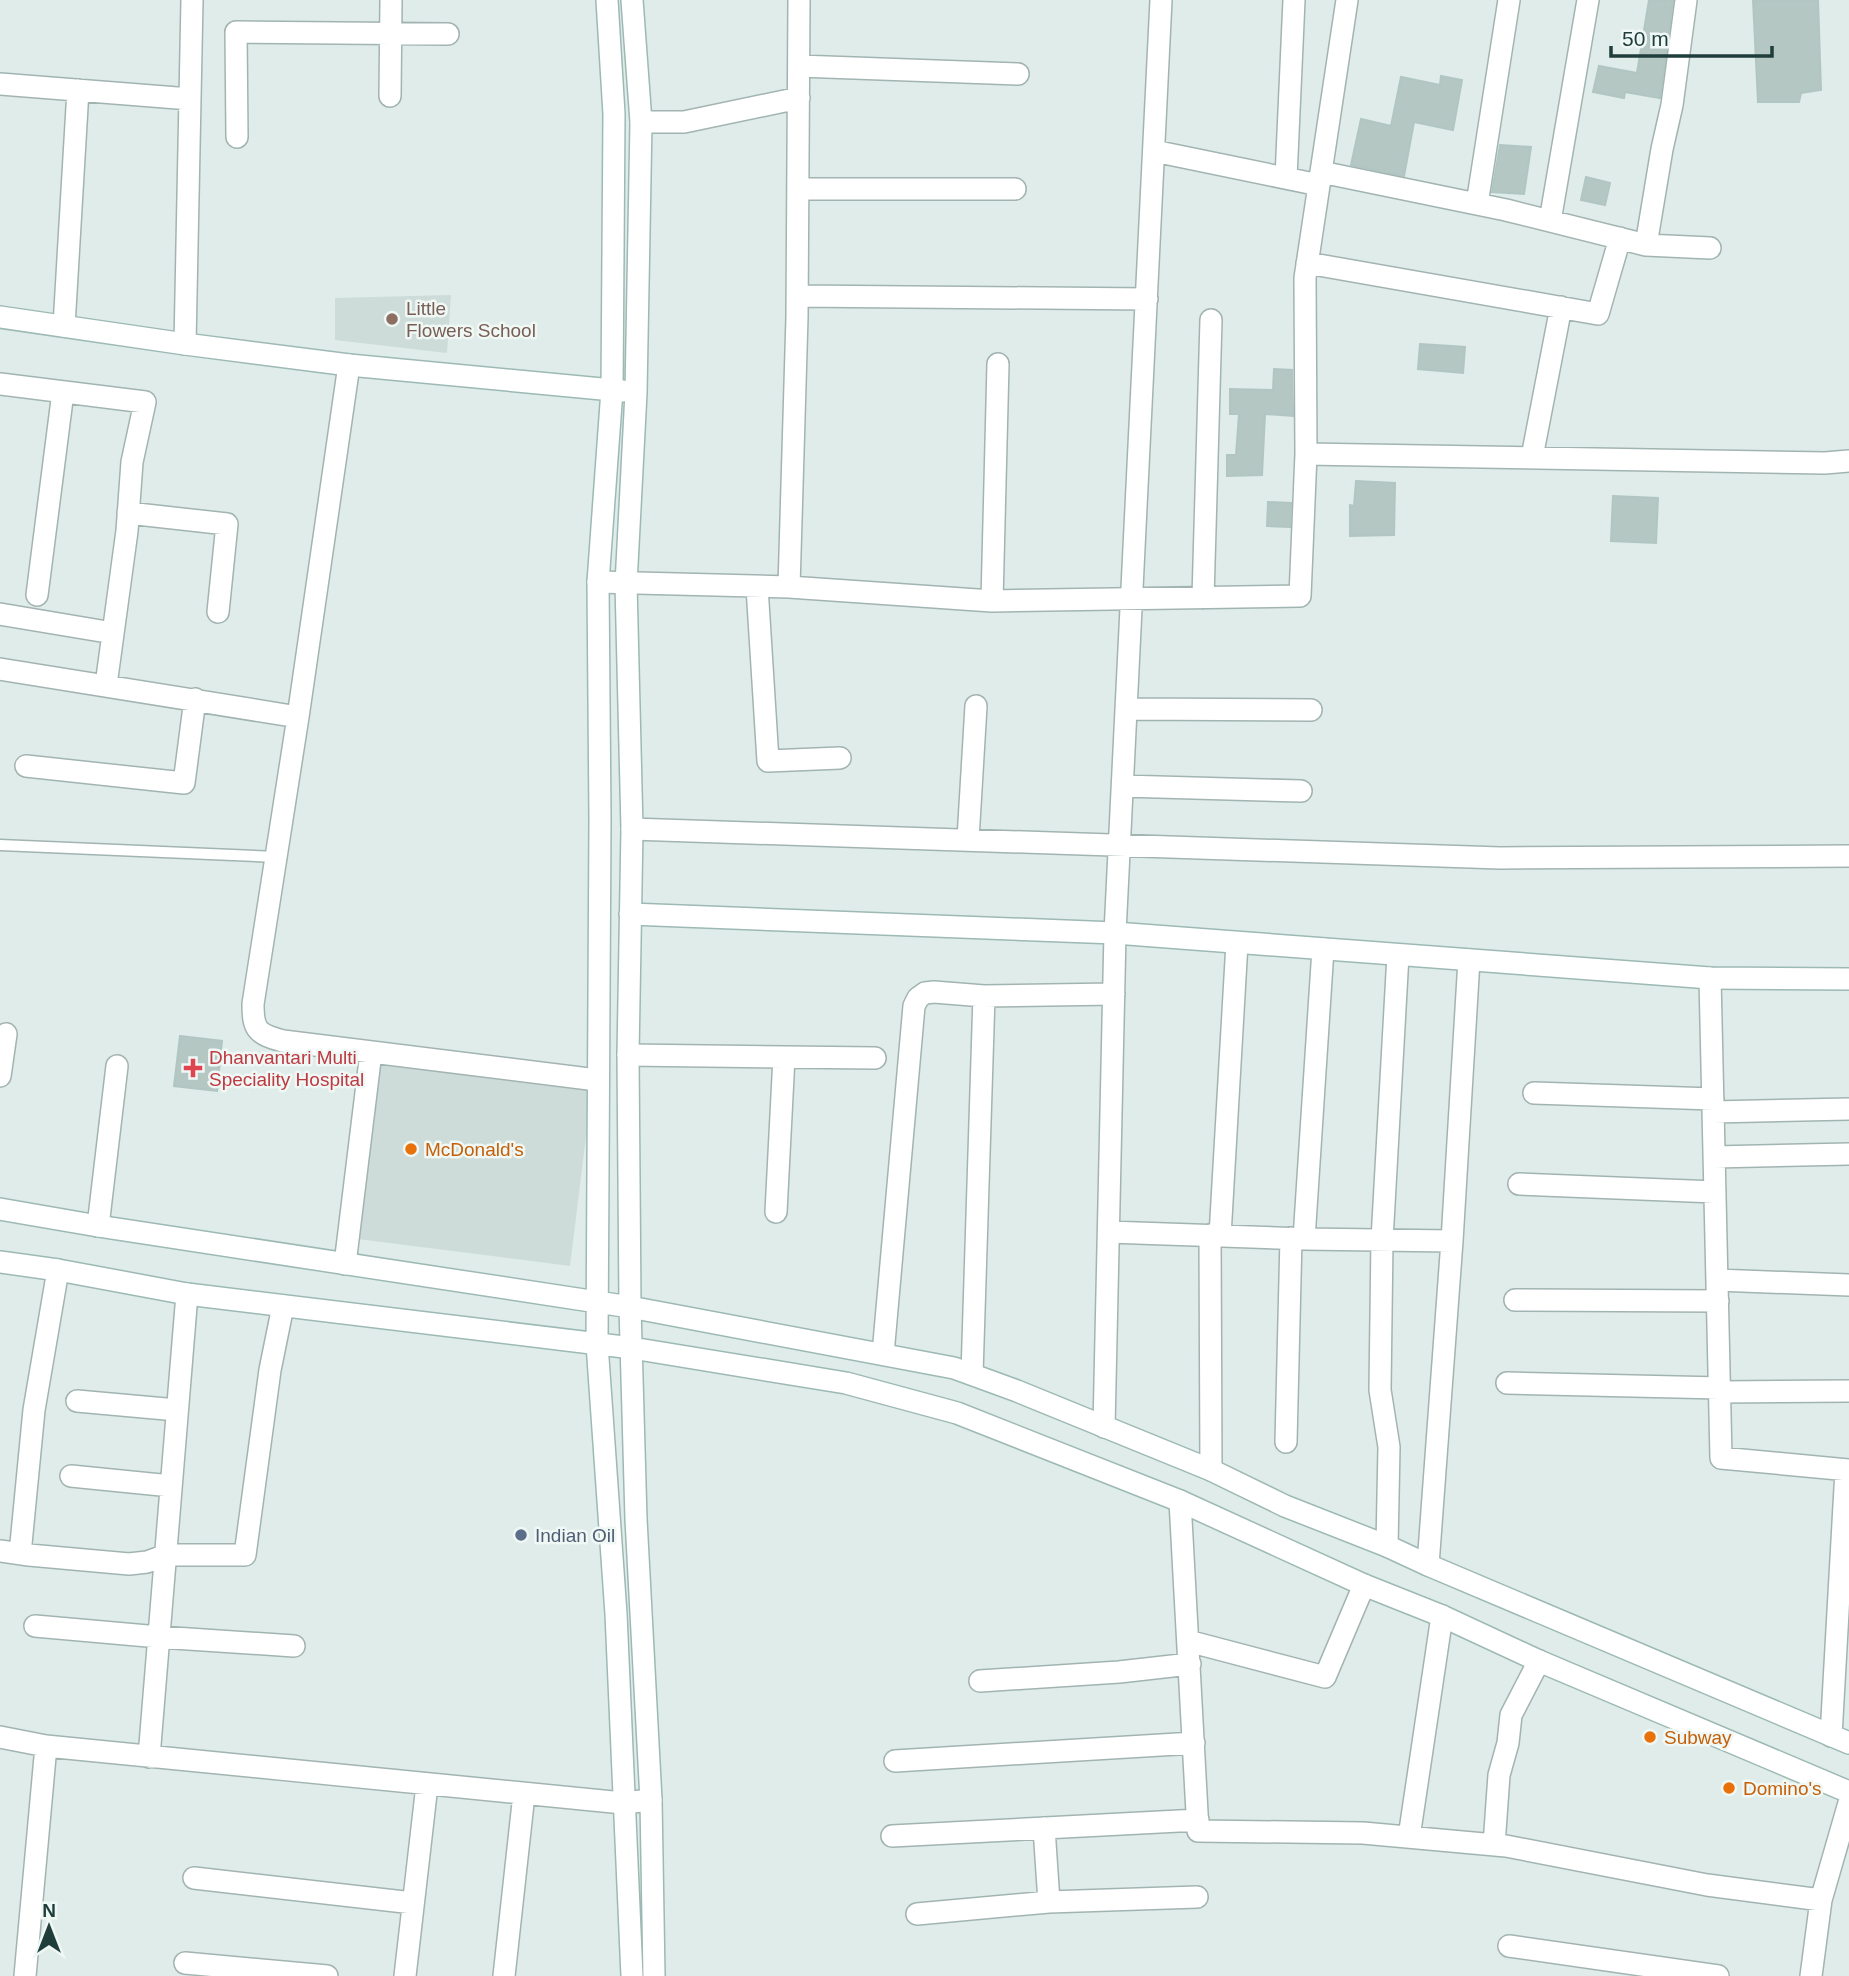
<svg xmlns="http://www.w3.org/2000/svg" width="1849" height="1976" viewBox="0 0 1849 1976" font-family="Arial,sans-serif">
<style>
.built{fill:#cddcd8}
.building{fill:#b4c7c2;stroke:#b1c6c2;stroke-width:2}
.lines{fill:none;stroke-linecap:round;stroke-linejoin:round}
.lane-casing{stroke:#a2b4b1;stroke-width:13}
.street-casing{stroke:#a2b4b1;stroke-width:24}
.secondary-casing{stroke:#9db9b4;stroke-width:24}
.lane{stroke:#fff;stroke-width:10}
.street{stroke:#fff;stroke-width:21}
.secondary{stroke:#fff;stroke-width:21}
.education-dot{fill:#8d6e63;stroke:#f0f8f6;stroke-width:2.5}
.health-dot{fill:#e0444e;stroke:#f0f8f6;stroke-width:2.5}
.food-dot{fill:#e8710a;stroke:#f0f8f6;stroke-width:2.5}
.service-dot{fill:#5c6f8a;stroke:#f0f8f6;stroke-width:2.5}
.labels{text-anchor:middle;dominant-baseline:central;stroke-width:5;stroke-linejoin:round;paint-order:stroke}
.education-label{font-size:19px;fill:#785e54;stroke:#f0f8f6;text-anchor:start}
.health-label{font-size:19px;fill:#be3a42;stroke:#f0f8f6;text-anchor:start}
.food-label{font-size:19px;fill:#c56008;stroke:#f0f8f6;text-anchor:start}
.service-label{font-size:19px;fill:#4e5e75;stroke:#f0f8f6;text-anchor:start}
</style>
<rect width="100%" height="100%" fill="#dfece9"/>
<path class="built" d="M451 295 447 353 335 340V298Z
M380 1061 592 1088 570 1266 358 1239Z"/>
<path class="building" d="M1649 0H1673L1660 98 1625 92 1624 98 1593 92 1599 66 1637 73Z
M1753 0H1818L1821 90 1801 93 1799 102H1758Z
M1441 76 1462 80 1453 130 1414 122 1404 176 1351 165 1361 119 1391 126 1401 77 1440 85Z
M1500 145 1531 147 1524 194 1492 192Z
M1586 177 1610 183 1605 205 1581 200Z
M1420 344 1465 347 1463 373 1418 369Z
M1274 369 1292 370 1293 416 1265 414 1262 475 1227 476V455H1236L1239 414H1230V389L1273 390Z
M1356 481 1395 483 1394 535 1350 536V505L1354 506Z
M1613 496 1658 498 1656 543 1611 541Z
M1268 502 1291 503 1290 527 1267 526Z
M180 1036 222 1041 217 1091 174 1086Z"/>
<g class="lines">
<defs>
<path id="lane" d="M0 845 277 857"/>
<path id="street" d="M1347 0 1305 278 1306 454 1825 463 1849 461
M799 66 1018 74
M0 84 190 99
M390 96 391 0
M641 122H684L799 98
M237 137 236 32 448 34
M1154 151 1319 185
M1321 172 1506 210 1646 245 1662 149 1672 105 1686 0
M1286 178 1294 0
M798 189H1015
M1477 204 1509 0
M1550 221 1588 0
M1646 245 1710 248
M1307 263 1598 314 1620 238
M798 296 1147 299
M64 326 78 90
M185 344 192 0
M349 365 298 717 253 1004C253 1030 257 1034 283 1041L597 1080
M0 384 145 402 132 462 127 531 106 685
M1532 457 1561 307
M128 513 227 524 218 612
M598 582 789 587 992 601 1300 596 1306 454
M757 587 768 761 840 758
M789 587 797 317 799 0
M37 595 63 392
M1203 598 1211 320
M992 601 998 364
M0 614 113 633
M0 669 298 717
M1127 709 1311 710
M26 766 184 783 195 699
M1123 786 1301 791
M632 829 1500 858 1849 856
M968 839 976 706
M1710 978 1721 1458 1849 1470
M628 1055 875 1058
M0 1076 6 1034
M1534 1093 1713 1099
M1713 1112 1849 1109
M1714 1157 1849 1154
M1519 1184 1715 1192
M776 1212 784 1057
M98 1226 117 1066
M1109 1232 1304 1239 1323 949
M1210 1235 1211 1470
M1220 1236 1237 943
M1304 1239 1452 1241 1428 1565
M1452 1241 1469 960
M345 1264 371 1052
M1717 1280 1849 1285
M1515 1300 1718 1301
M883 1354 914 1006 918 998 925 993 934 992 984 996 1114 994
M972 1374 984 996
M1507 1383 1720 1388
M1720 1392 1849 1391
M77 1401 177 1410
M1104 1427 1115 933 1161 0
M1286 1442 1291 1238
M71 1476 171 1486
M1180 1501 1198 1831 1363 1833 1506 1846 1707 1885 1821 1900 1849 1803
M1387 1546 1389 1447 1380 1390 1382 1240 1398 955
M0 1551 29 1555 129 1564 147 1562 166 1555H245L270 1370 283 1306
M20 1554 34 1410 58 1270
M35 1626 159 1637 294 1646
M1188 1641 1325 1677 1364 1585
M980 1681 1119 1672 1190 1664
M1831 1736 1846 1470
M0 1737 46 1746 623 1803 651 1800
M149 1757 187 1294
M895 1761 1194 1743
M892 1836 1198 1820
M1409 1837 1442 1616
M1494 1845 1499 1775 1508 1743 1511 1715 1539 1661
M194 1878 413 1903
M1049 1902 1197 1897
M917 1914 1049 1902 1044 1828
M1509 1946 1718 1976
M185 1963 327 1976
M25 1976 46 1746
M405 1976 427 1785
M504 1976 524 1794
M1811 1976 1821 1900"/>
<path id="secondary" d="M607 0 614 114 612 390 598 582 600 820 597 1344 616 1614 632 1976
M632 0 641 122 636 393 626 584 632 829 628 1055 630 1307 636 1519 651 1800 654 1976
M0 317 185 344 349 365 623 391
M630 914 1115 933 1710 978 1849 979
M0 1209 98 1226 630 1307 954 1368 1017 1391 1211 1470 1285 1506 1387 1546 1428 1565 1849 1743
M0 1262 58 1270 187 1294 632 1348 846 1383 957 1413 1180 1501 1364 1585 1442 1616 1539 1661 1849 1792"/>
</defs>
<use href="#lane" class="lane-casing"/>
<use href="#street" class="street-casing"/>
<use href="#secondary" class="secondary-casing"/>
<use href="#lane" class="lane"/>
<use href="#street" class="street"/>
<use href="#secondary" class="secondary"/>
</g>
<circle class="education-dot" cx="392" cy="319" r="7"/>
<path class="health-dot" d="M189.5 1057.5h7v7h7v7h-7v7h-7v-7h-7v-7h7z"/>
<g class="food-dot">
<circle cx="411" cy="1149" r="7"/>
<circle cx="1650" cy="1737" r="7"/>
<circle cx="1729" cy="1788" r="7"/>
</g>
<circle class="service-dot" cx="521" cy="1535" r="7"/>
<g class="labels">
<g class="education-label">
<text x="406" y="308">Little<tspan x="406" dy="22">Flowers School</tspan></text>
</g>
<g class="health-label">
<text x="209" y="1057">Dhanvantari Multi<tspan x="209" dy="22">Speciality Hospital</tspan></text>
</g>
<g class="food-label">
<text x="425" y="1149">McDonald's</text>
<text x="1664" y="1737">Subway</text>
<text x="1743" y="1788">Domino's</text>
</g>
<g class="service-label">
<text x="535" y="1535">Indian Oil</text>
</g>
</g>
<g transform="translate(49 1927)" stroke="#f0f8f6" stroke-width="5" paint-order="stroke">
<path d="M0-5L12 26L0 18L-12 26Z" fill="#1f3e3b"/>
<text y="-10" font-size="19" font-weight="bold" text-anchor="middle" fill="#1f3e3b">N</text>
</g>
<path d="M1611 46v10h161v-10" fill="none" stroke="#1f3e3b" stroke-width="3.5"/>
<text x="1622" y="46" font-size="21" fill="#1f3e3b" stroke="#f0f8f6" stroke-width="5" paint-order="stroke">50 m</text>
</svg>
